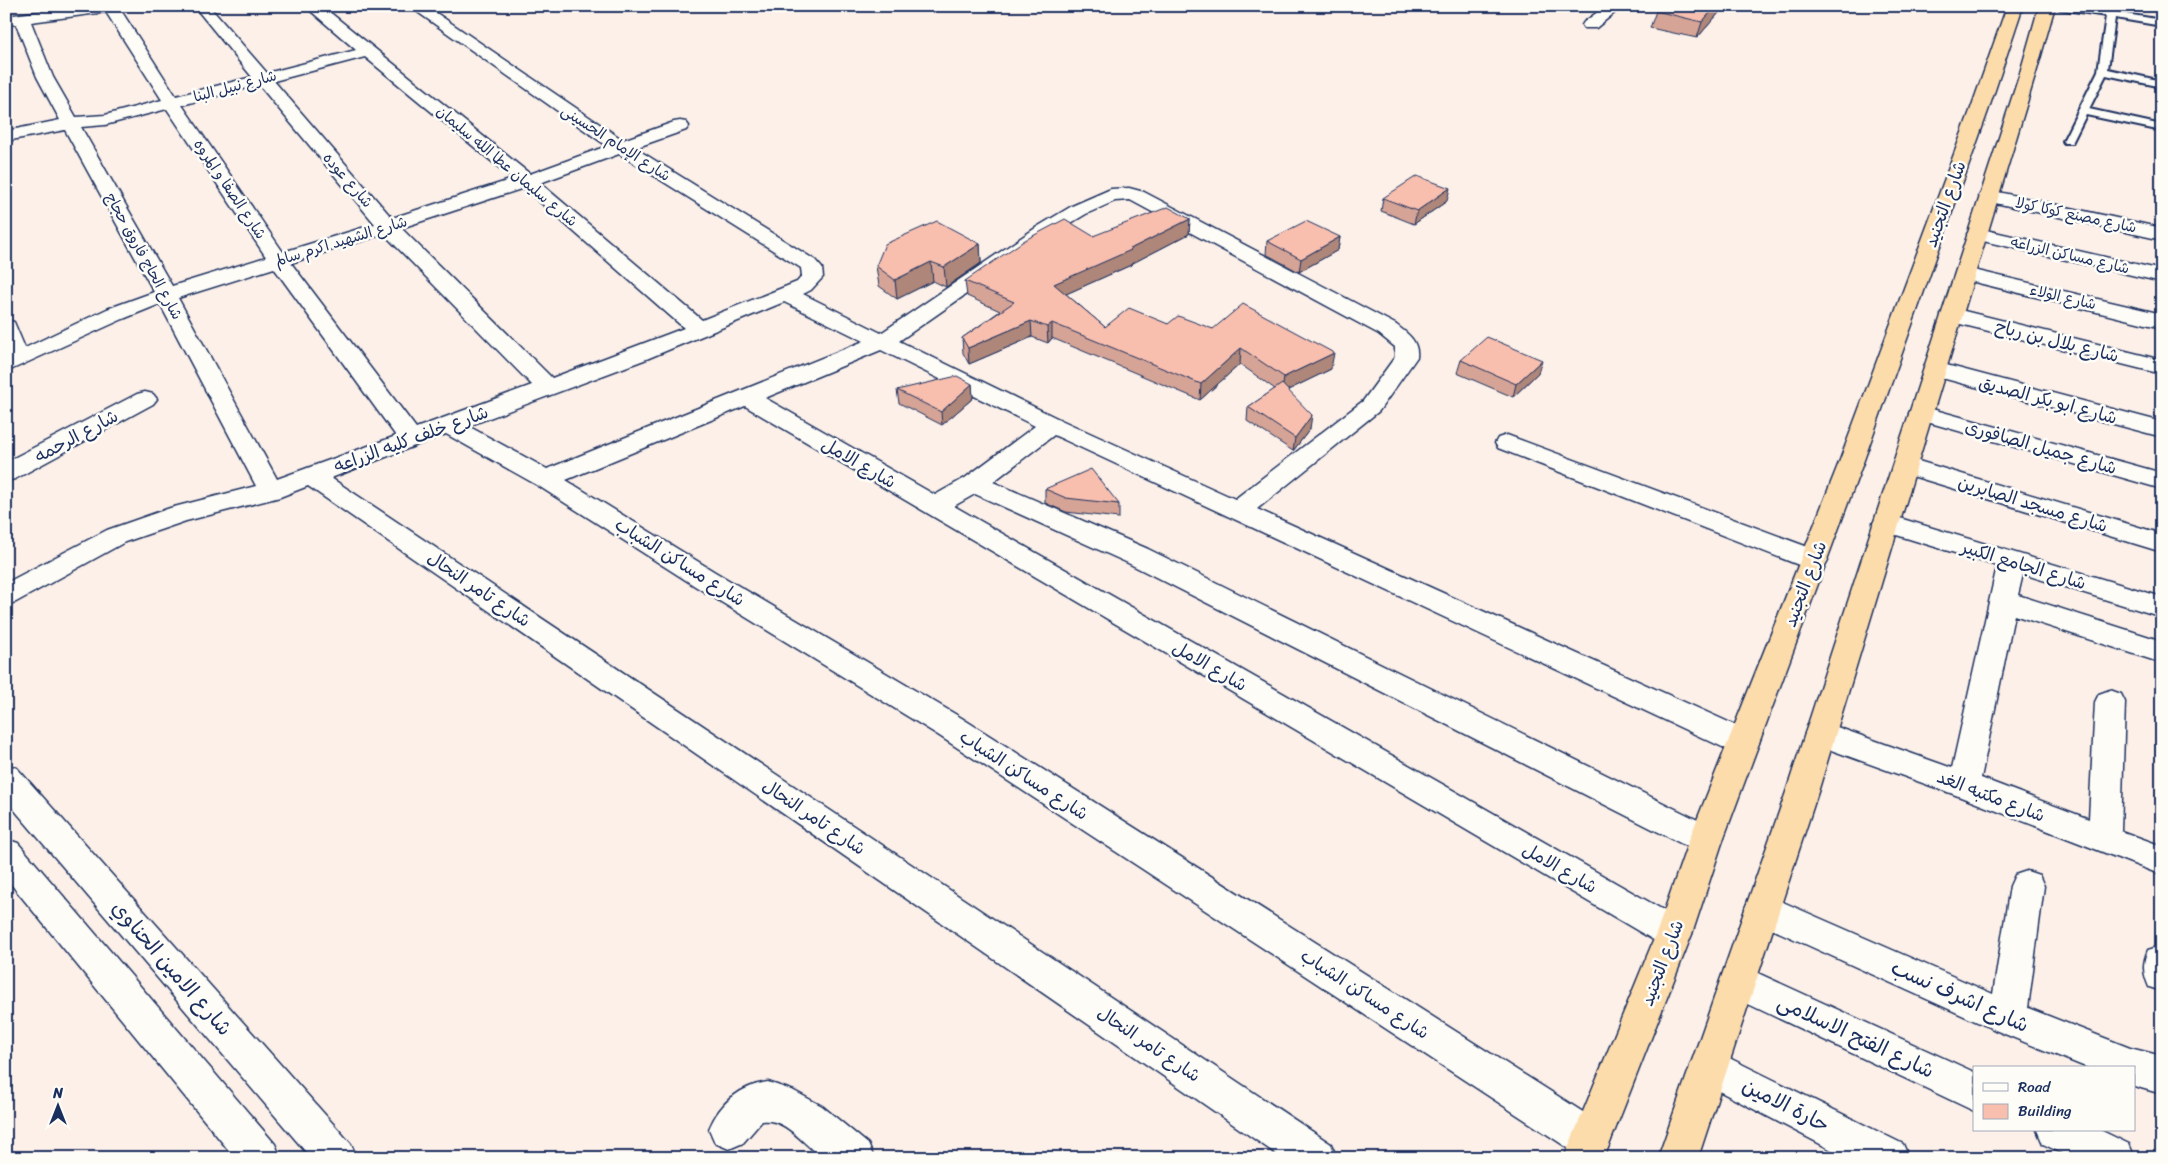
<svg xmlns="http://www.w3.org/2000/svg" width="2168" height="1164" viewBox="0 0 2168 1164" font-family="Sriracha,'Playpen Sans Arabic',sans-serif">
<style>
.lines{fill:none;stroke-linecap:round;stroke-linejoin:round}
.lane-casing{stroke:#1b2f5e;stroke-width:4}
.street-casing{stroke:#1b2f5e;stroke-width:3}
.highway-casing{stroke:#1b2f5e;stroke-width:3}
.lane{fill:#fdfcf7;fill-rule:evenodd}
.street{fill:#fdfcf7;fill-rule:evenodd}
.highway{fill:#fddcac;fill-rule:evenodd}
.wall{fill:#d5a496;stroke:#1b2f5e}
.shaded-wall{fill:#ae867a;stroke:#1b2f5e}
.building{fill:#f8bfaf;stroke:#1b2f5e}
.labels{text-anchor:middle;dominant-baseline:central;stroke-width:5;stroke-linejoin:round;paint-order:stroke}
.far-street-label{font-size:15px;fill:#1b2f5e;stroke:#fdfcf7}
.street-label{font-size:18px;fill:#1b2f5e;stroke:#fdfcf7}
.near-street-label{font-size:21px;fill:#1b2f5e;stroke:#fdfcf7}
</style>
<rect width="100%" height="100%" fill="#fcf0e9"/>
<filter id="ink" filterUnits="userSpaceOnUse"><feTurbulence type="fractalNoise" baseFrequency=".02" numOctaves="2"/><feDisplacementMap in="SourceGraphic" scale="10" xChannelSelector="R" yChannelSelector="G"/><feConvolveMatrix kernelMatrix="1 2 1 2 8 2 1 2 1" color-interpolation-filters="sRGB"/></filter>
<g filter="url(#ink)">
<g class="lines">
<defs>
<path id="lane" d="M2056 6H2078L2162 20V26L2115 18 2108 69 2162 81V87L2106 75 2089 109 2162 125V131L2086 115 2072 143H2064L2063 141 2098 71 2106 16 2060 9Z"/>
<path id="street" d="M79 6H121L120 9 176 96 252 77 194 6H209L267 73 356 50 305 6H322L530 174 607 146 409 6H426L623 140 674 122 680 121 686 122 689 126 686 130 635 148 815 260 822 268 823 277 811 290 803 294 881 333 1037 227 1072 206 1111 189 1129 188 1144 192 1395 324C1407 333 1419 341 1417 357L1379 411 1257 509 1755 734 1759 743 1755 752 1744 755 1733 752 1054 435 993 482 1148 549 1718 830 1723 840 1718 850 1706 854 1694 850 1128 563 975 494 954 506 1686 923 1692 934 1686 945 1674 950 1662 945 745 406 566 480 715 572 960 717 1605 1126 1611 1140 1605 1154C1594 1158 1588 1158 1577 1154L938 735 695 586 537 485 446 434 331 478 1331 1144 1337 1158H1282L308 486 280 497 186 521 125 542 16 602 6 605V583L107 530 170 508 256 486 160 304 123 319 6 372V320L14 322 25 348 107 309 154 292 65 130 6 141V131L60 120 37 77 16 24 6 26V16ZM106 12 162 100 105 115 76 117 53 77 31 22ZM365 57 513 179 392 218 274 81ZM259 85 375 224 283 252 182 105ZM167 109 266 257 172 286 81 127 105 125ZM619 154 801 268 802 276 797 282 702 320 540 183ZM524 188 684 328 552 378 401 228ZM1130 200 1379 334 1395 347V357L1363 401 1235 499 1061 420 899 341 1051 235 1086 214 1115 201ZM384 234 532 385 416 428 291 263ZM274 268 396 436 277 479 178 298ZM784 302 864 341 547 469 468 426 644 360ZM881 350 1035 426 965 478 935 495 765 398Z
M1606 6H1623L1596 28H1584L1582 25 1584 22Z
M1989 190 2162 228V240L1982 200 1979 196 1982 192Z
M1977 228 2162 270V282L1970 238 1967 234 1970 230Z
M1965 268 2162 314V328L1958 278 1955 274 1958 270Z
M1952 308 2162 360V374L1944 320 1941 315 1944 310Z
M1935 362 2162 422V437L1927 374 1924 369 1927 364Z
M145 392 153 394 157 399 153 404 15 479 6 481V462L137 394Z
M1921 406 2162 473V489L1913 418 1909 413 1913 408Z
M1507 435 1824 553 1828 560 1824 567 1814 569 1804 567 1498 448 1495 443 1498 438Z
M1905 457 2162 534V552L1896 471 1893 465 1896 459Z
M1886 514 2162 597V617L2023 574 2018 595 2162 641V663L2014 615 1981 778 2089 819 2095 702 2099 694 2110 690 2121 694 2125 702 2121 831 2162 846V875L1953 794 1809 742 1805 733 1809 724 1820 721 1952 768 1997 566 1877 529 1873 523 1877 517Z
M6 764 17 768 351 1144 357 1158H311L6 800Z
M6 839 18 843 275 1144 281 1158H235L6 878Z
M2027 871 2039 875 2044 886 2028 1008 2130 1048 2162 1056V1094L2134 1086V1068H2088L1995 1030 1750 919 1745 908 1750 897 1762 893 1993 994 2010 886 2015 875Z
M2161 946H2162V991L2149 987C2143 973 2142 964 2148 950Z
M1738 964 1974 1072V1111L1725 993 1720 981 1725 969Z
M1709 1048 1903 1144 1909 1158H1847L1696 1079 1690 1066 1696 1053Z
M768 1082 794 1091 822 1106 868 1144 874 1158C863 1158 830 1161 822 1157 803 1145 787 1118 762 1121L743 1143 729 1149 715 1143 709 1129C720 1103 740 1086 768 1082Z
M2037 1130H2100L2129 1144 2135 1158H2072L2043 1144Z"/>
<path id="highway" d="M2007 6H2023L1988 111 1864 460 1723 840 1692 934 1604 1158H1564L1656 934 1689 840 1840 460 1970 111Z
M2039 6H2055L2036 73 1818 792 1698 1158H1658L1786 792 2020 73Z"/>
</defs>
<use href="#lane" class="lane-casing"/>
<use href="#street" class="street-casing"/>
<use href="#highway" class="highway-casing"/>
<use href="#lane" class="lane"/>
<use href="#street" class="street"/>
<use href="#highway" class="highway"/>
</g>
<path class="wall" d="M1725 6 1697 38 1650 28 1656 11Z
M1383 198 1447 201 1414 224 1381 211Z
M1190 219 1189 234 1131 264V265L1066 294 1105 327 1168 324 1213 329 1331 369 1288 390 1310 429 1293 451 1247 421 1248 407 1275 389 1240 364 1200 400 1052 338 1048 343 1032 337 969 364 963 353 962 338 1000 311 967 296 965 281 1093 236Z
M1340 237 1338 250 1299 272 1266 254 1267 241Z
M980 244 981 263 946 287 933 281 897 299 879 286 876 266Z
M1461 360 1538 373 1513 397 1457 373Z
M972 384 973 398 942 425 899 403 897 390Z
M1045 489 1119 504V518L1066 512 1045 503Z"/>
<path class="shaded-wall" d="M1716 6H1725L1697 38 1702 22Z
M1450 188 1447 201 1414 224 1417 211Z
M1190 219 1189 234 1131 264V265L1055 299 1054 284 1130 249Z
M1340 237 1338 250 1299 272 1301 259Z
M980 244 981 263 946 287 944 267Z
M931 262 933 281 897 299 895 280Z
M1031 321 1032 337 969 364 968 348Z
M1052 323V338L1048 343 1047 327Z
M1241 348 1240 364 1200 400 1201 384Z
M1334 353 1331 369 1282 393 1284 377Z
M1542 360 1538 373 1513 397 1516 384Z
M972 384 973 398 942 425 941 412Z
M1312 415 1310 429 1293 451 1295 438Z"/>
<path class="building" d="M1660 6H1716L1702 22 1656 11Z
M1417 176 1450 188 1417 211 1383 198Z
M1168 207 1190 219 1130 249 1131 250 1054 284 1105 327 1129 308 1168 324 1178 316 1213 329 1243 304 1334 353 1284 377 1241 348 1201 384 1052 323 1047 327 1031 321 968 348 962 338 1014 302 965 281 1025 240 1065 219 1093 236Z
M937 221 980 244 944 267 931 262 895 280 876 266 885 244Z
M1306 221 1340 237 1301 259 1267 241Z
M1487 337 1542 360 1516 384 1461 360Z
M957 376 972 384 941 412 897 390Z
M1282 384 1312 415 1295 438 1248 407Z
M1091 469 1119 504 1066 498 1045 489Z"/>
</g>
<g class="labels">
<g class="far-street-label">
<text transform="translate(235 86) rotate(-15)">شارع نبيل البنا</text>
<text transform="translate(616 143) rotate(33)">شارع الإمام الحسينى</text>
<text transform="translate(507 166) rotate(40)">شارع سليمان عطا الله سليمان</text>
<text transform="translate(348 180) rotate(49)">شارع عوده</text>
<text transform="translate(230 189) rotate(56)">شارع الصفا و المروه</text>
<text transform="translate(2076 215) rotate(12)">شارع مصنع كوكا كولا</text>
<text transform="translate(341 241) rotate(-17)">شارع الشهيد اكرم سالم</text>
<text transform="translate(2070 255) rotate(13)">شارع مساكن الزراعه</text>
<text transform="translate(144 256) rotate(61)">شارع الحاج فاروق حجاج</text>
<text transform="translate(2063 297) rotate(13)">شارع الولاء</text>
</g>
<g class="street-label">
<text transform="translate(1945 204) rotate(-70)">شارع التجنيد</text>
<text transform="translate(2057 341) rotate(14)">شارع بلال بن رباح</text>
<text transform="translate(2048 400) rotate(15)">شارع ابو بكر الصديق</text>
<text transform="translate(76 436) rotate(-28)">شارع الرحمه</text>
<text transform="translate(411 439) rotate(-20)">شارع خلف كليه الزراعه</text>
<text transform="translate(2041 447) rotate(16)">شارع جميل الصافورى</text>
<text transform="translate(859 463) rotate(30)">شارع الامل</text>
<text transform="translate(2033 504) rotate(17)">شارع مسجد الصابرين</text>
<text transform="translate(680 562) rotate(32)">شارع مساكن الشباب</text>
<text transform="translate(2024 565) rotate(17)">شارع الجامع الكبير</text>
<text transform="translate(1805 584) rotate(-69)">شارع التجنيد</text>
<text transform="translate(479 589) rotate(34)">شارع تامر النحال</text>
<text transform="translate(1210 666) rotate(30)">شارع الامل</text>
<text transform="translate(1024 775) rotate(33)">شارع مساكن الشباب</text>
<text transform="translate(1991 796) rotate(21)">شارع مكتبه الغد</text>
<text transform="translate(814 817) rotate(34)">شارع تامر النحال</text>
<text transform="translate(1560 868) rotate(30)">شارع الامل</text>
<text transform="translate(1662 963) rotate(-69)">شارع التجنيد</text>
<text transform="translate(1365 994) rotate(33)">شارع مساكن الشباب</text>
<text transform="translate(1149 1044) rotate(34)">شارع تامر النحال</text>
</g>
<g class="near-street-label">
<text transform="translate(172 968) rotate(49)">شارع الامين الحناوي</text>
<text transform="translate(1960 996) rotate(24)">شارع اشرف نسب</text>
<text transform="translate(1856 1036) rotate(25)">شارع الفتح الاسلامى</text>
<text transform="translate(1786 1105) rotate(27)">حارة الامين</text>
</g>
</g>
<rect width="2168" height="1164" fill="none" stroke="#fdfcf7" stroke-width="25"/>
<rect x="12" y="12" width="2143" height="1139" fill="none" stroke="#1b2f5e" stroke-width="2" filter="url(#ink)"/>
<rect x="1973" y="1066" width="162" height="65" fill="#fdfcf7" stroke="#a3aaba"/>
<rect x="1983" y="1083" width="25" height="8" fill="#fdfcf7" stroke="#a3aaba"/>
<text x="2018" y="1092" font-size="15" fill="#1b2f5e">Road</text>
<rect x="1983" y="1104" width="25" height="15" fill="#f8bfaf" stroke="#a3aaba"/>
<text x="2018" y="1116" font-size="15" fill="#1b2f5e">Building</text>
<g transform="translate(58 1106)" stroke="#fdfcf7" stroke-width="4" paint-order="stroke">
<path d="M0-4L9 19L0 12L-9 19Z" fill="#1b2f5e"/>
<text y="-8" font-size="14" font-weight="bold" text-anchor="middle" fill="#1b2f5e">N</text>
</g>
</svg>
